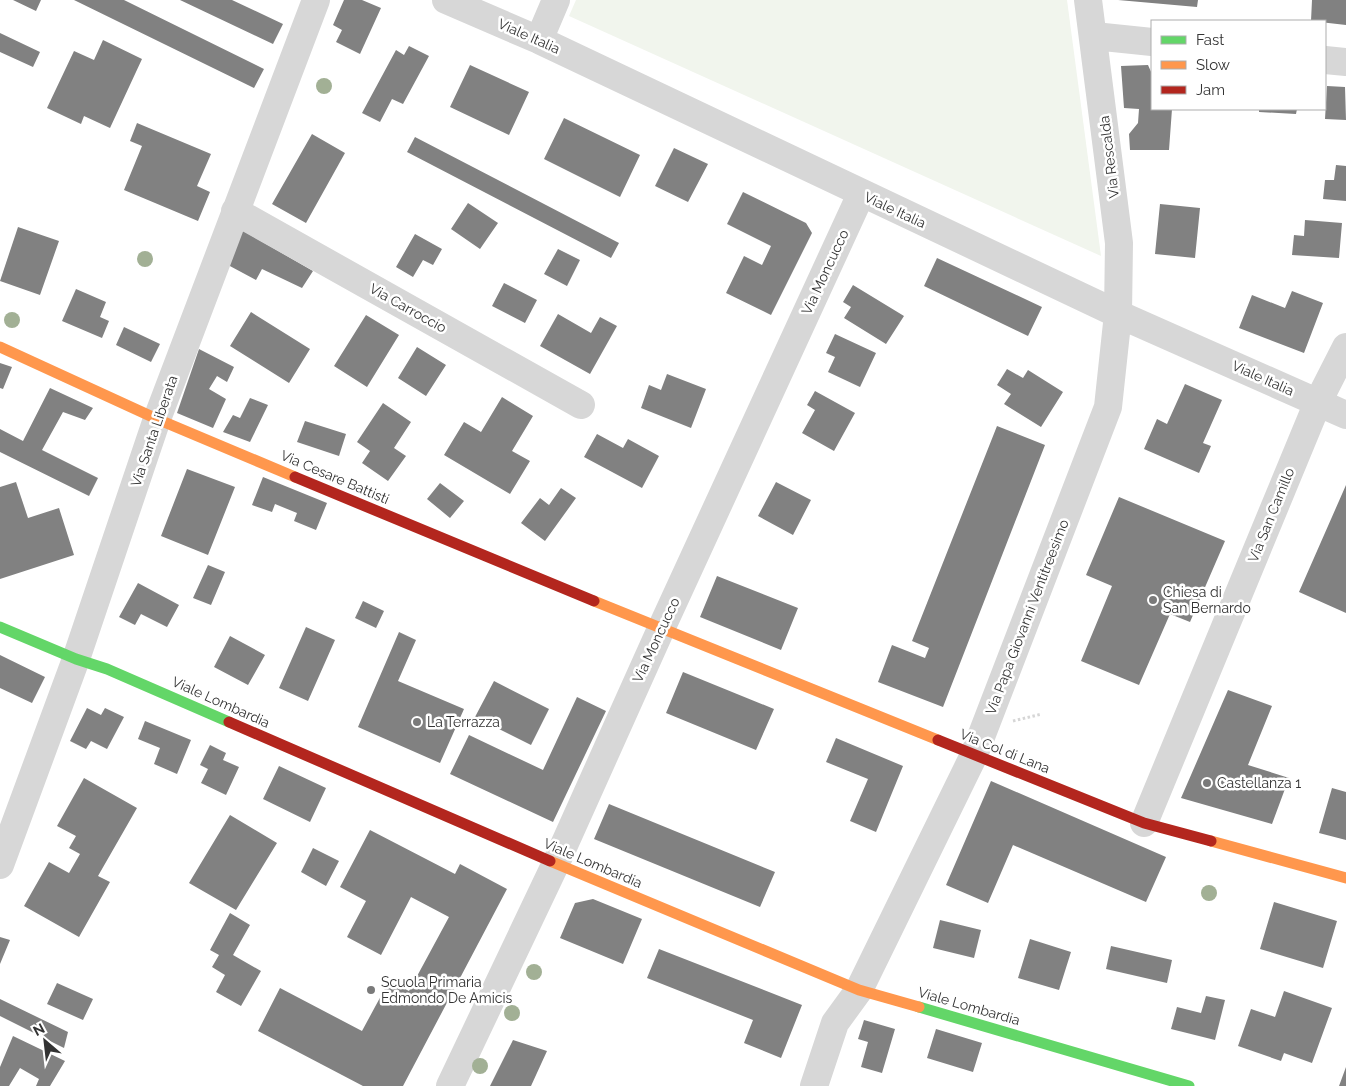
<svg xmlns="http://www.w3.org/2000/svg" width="1346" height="1086" viewBox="0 0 1346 1086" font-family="Raleway,sans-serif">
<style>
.green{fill:#f1f5ed}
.building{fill:#818181}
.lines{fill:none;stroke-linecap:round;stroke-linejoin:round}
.path{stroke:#d6d6d6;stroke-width:3;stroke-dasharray:2.5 2.5;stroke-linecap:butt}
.street{stroke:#d7d7d7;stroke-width:28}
.fast{stroke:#63d668;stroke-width:11}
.slow{stroke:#ff974d;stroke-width:11}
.jam{stroke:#b3261e;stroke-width:11}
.tree{fill:#a2b095}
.poi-dot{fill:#7a7a7a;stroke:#fff;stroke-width:2}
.labels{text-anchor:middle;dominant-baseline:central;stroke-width:5;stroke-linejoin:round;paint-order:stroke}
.street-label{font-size:14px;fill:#333;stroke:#fff}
.poi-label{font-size:14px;fill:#333;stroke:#fff;text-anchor:start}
</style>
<rect width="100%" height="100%" fill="#fff"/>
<path class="green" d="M576 0H1067L1101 256 569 16Z"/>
<path class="building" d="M13 0H41L36 11Z
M74 0H124L264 69 254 88Z
M180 0H232L283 24 273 44Z
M344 0H362L381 8 360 54 336 42 342 30 333 25Z
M1118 0H1198L1197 7Z
M1312 0H1346V25L1311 21Z
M0 33 40 52 33 67 0 52Z
M103 40 142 59 110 128 84 116 81 124 47 108 74 51 94 60Z
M409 46 429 56 403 104 392 99 380 122 362 113 396 50 404 55Z
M470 65 529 92 509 135 450 107Z
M1148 65 1152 74V109H1172L1169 150H1130L1129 134 1138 123 1139 109 1124 108 1121 66Z
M1327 86 1345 87 1346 120 1325 119Z
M1259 109H1297L1296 114 1259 112Z
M564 118 640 155 620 197 544 159Z
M137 123 211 154 197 186 210 192 198 221 124 190 142 146 130 141Z
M312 134 345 153 306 223 272 204Z
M415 137 619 243 611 258 407 152Z
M674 148 708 164 688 202 655 186Z
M1336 165 1346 166V201L1323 199 1325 180H1334Z
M743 192 806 223 812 233 771 315 726 293 744 256 762 265 771 246 727 224Z
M468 203 498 223 480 249 451 229Z
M1160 204 1200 208 1195 258 1155 254Z
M1305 220 1342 223 1339 258 1292 255 1294 235 1304 236Z
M18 227 59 241 40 295 0 281Z
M240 229 313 271 302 288 262 269 256 280 228 265Z
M415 234 442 249 433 265 423 260 413 277 396 267Z
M558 249 580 260 567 286 544 274Z
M937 258 1042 307 1028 336 924 286Z
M504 283 537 300 525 323 492 306Z
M853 285 904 316 886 344 844 318 851 307 843 302Z
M76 289 106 302 100 317 109 321 102 338 62 321Z
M1292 291 1323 303 1304 353 1239 328 1252 295 1285 308Z
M251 312 310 349 289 383 230 346Z
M558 314 591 333 600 317 617 326 590 374 540 346Z
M366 315 399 335 367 387 334 366Z
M124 327 160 344 151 362 116 345Z
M835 334 876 353 860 387 828 372 835 357 826 353Z
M417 347 446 365 426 396 398 378Z
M199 349 234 367 227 382 217 376 209 389 226 399 213 428 177 413Z
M0 363 12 367 3 389 0 388Z
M1007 369 1023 378 1028 370 1063 392 1041 427 1004 404 1011 394 997 385Z
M667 374 706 389 691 428 641 408 649 385 661 390Z
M1185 384 1222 400 1203 443 1211 446 1199 473 1144 449 1157 419 1167 424Z
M50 388 93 408 85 420 63 412 42 450 98 478 89 496 0 452V429L23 441Z
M815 391 855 413 834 451 802 433 815 410 807 405Z
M502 397 533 416 512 451 530 461 510 494 444 455 464 422 481 432Z
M250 398 268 405 250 442 223 432 233 415 240 418Z
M383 403 411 422 394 448 406 456 388 481 362 463 370 451 357 442Z
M305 421 346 434 339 456 297 442Z
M997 426 1045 445 943 707 878 682 892 645 925 658 929 648 912 641Z
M597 434 623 448 628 439 659 456 642 488 584 457Z
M187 469 235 487 208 555 161 536Z
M263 477 327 503 316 530 294 521 297 513 275 504 272 512 252 505Z
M16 482 28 518 59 508 74 555 0 579V487Z
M776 482 811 500 793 535 758 516Z
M440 483 464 501 450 518 427 499Z
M1346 485V613L1299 592Z
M561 488 576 498 545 541 521 523 540 498 549 505Z
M1119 497 1225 541 1190 622 1170 614 1139 685 1081 661 1112 586 1086 575Z
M208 565 225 572 211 605 193 598Z
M717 576 798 608 781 650 700 617Z
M138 583 179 605 167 627 141 614 135 625 119 617Z
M363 601 384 611 376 628 355 618Z
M306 627 335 640 308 701 279 688Z
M399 632 416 640 398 681 464 709 440 763 358 727Z
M230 636 265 655 248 685 214 667Z
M0 655 45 677 32 703 0 688Z
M683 672 774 709 756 750 666 713Z
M494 681 549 709 531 745 475 717Z
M1228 690 1272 706 1248 765 1289 778 1272 824 1181 798Z
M577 697 606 711 553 822 450 774 469 735 543 770Z
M87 708 101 715 105 708 124 717 107 749 91 741 86 749 70 741Z
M145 721 191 740 177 774 154 764 160 748 138 739Z
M836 738 903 766 876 832 850 821 868 779 826 762Z
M210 745 226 753 223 760 239 767 226 795 201 783 208 769 200 765Z
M279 766 326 788 310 822 263 799Z
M84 778 137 808 98 876 110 882 79 937 24 906 49 862 69 873 80 854 69 848 76 836 57 826Z
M991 781 1166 857 1146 902 1013 845 988 903 946 885Z
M1332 788 1346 792V840L1319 833Z
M609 804 775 872 760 907 594 839Z
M230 815 277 843 236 910 189 883Z
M370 830 455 874 460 864 507 889 403 1086H363L258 1031 280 988 362 1031 389 981 409 991 449 917 411 897 381 955 347 937 366 901 340 887Z
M313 848 339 861 326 886 301 872Z
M593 899 642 919 623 964 560 938 575 903Z
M1274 902 1337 921 1323 968 1260 949Z
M230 913 250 925 233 955 261 971 241 1006 216 992 225 975 212 967 219 955 210 950Z
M940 920 981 930 974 958 933 948Z
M0 937 10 940 0 964Z
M1030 939 1071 952 1059 990 1018 978Z
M1111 946 1172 960 1167 983 1106 969Z
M659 949 802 1005 781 1058 744 1043 753 1020 647 978Z
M57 983 93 999 83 1020 47 1004Z
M1284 991 1332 1008 1312 1063 1284 1053 1281 1061 1238 1046 1251 1009 1275 1017Z
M1206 996 1225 1000 1215 1040 1171 1029 1177 1007 1201 1013Z
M0 999 68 1032 64 1048 0 1016Z
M864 1020 895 1029 882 1073 861 1067 868 1042 858 1039Z
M936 1029 982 1043 973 1072 927 1058Z
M13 1036 65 1061 50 1086H36L39 1079 20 1068 9 1086H0V1067Z
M513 1040 547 1051 531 1086H490Z
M1346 1067V1086H1339Z"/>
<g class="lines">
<path class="path" d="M1013 721 1042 714"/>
<path class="street" d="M446 0 539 40 1118 314 1346 415
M1094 36 1152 42
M539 40 556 0
M1325 60 1346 62
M235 211 581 405
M1144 823 1318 402 1346 347
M0 865 76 659 157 419 316 0
M450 1086 556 863 661 629 861 194
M814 1086 835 1023 859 990 974 755 1108 407 1118 314 1119 243 1088 0"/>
<path class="fast" d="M0 627 76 659 107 669 229 722
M919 1007 1189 1086"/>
<path class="slow" d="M0 347 157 419 295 477
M594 601 938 740
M1211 841 1346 878
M550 861 859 990 919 1007"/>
<path class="jam" d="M295 477 594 601
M229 722 550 861
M938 740 1144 823 1211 841"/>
</g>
<g class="tree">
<circle cx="324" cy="86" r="8"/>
<circle cx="145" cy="259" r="8"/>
<circle cx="12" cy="320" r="8"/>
<circle cx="1209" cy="893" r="8"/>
<circle cx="534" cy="972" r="8"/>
<circle cx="512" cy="1013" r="8"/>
<circle cx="480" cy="1066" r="8"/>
</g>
<g class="poi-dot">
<circle cx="1153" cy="600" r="5"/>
<circle cx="417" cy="722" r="5"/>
<circle cx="1207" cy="783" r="5"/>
<circle cx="371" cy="990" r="5"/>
</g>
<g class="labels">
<g class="street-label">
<text transform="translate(529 36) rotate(24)">Viale Italia</text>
<text transform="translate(1109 157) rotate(-97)">Via Rescalda</text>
<text transform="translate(895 210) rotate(25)">Viale Italia</text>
<text transform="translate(825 272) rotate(-65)">Via Moncucco</text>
<text transform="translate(408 308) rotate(29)">Via Carroccio</text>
<text transform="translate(1263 378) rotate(24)">Viale Italia</text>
<text transform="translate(154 431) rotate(-71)">Via Santa Liberata</text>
<text transform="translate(335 477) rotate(23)">Via Cesare Battisti</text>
<text transform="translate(1271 515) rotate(-68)">Via San Camillo</text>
<text transform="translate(1027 617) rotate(-69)">Via Papa Giovanni Ventitreesimo</text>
<text transform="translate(656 640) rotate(-65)">Via Moncucco</text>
<text transform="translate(221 702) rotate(24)">Viale Lombardia</text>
<text transform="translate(1005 751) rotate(22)">Via Col di Lana</text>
<text transform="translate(593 863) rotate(23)">Viale Lombardia</text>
<text transform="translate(969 1006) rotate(16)">Viale Lombardia</text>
</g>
<g class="poi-label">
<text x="1163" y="592">Chiesa di<tspan x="1163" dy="16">San Bernardo</tspan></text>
<text x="427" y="722">La Terrazza</text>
<text x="1217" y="783">Castellanza 1</text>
<text x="381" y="982">Scuola Primaria<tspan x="381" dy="16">Edmondo De Amicis</tspan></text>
</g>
</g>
<rect x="1151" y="20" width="175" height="90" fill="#ffffff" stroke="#adadad"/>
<rect x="1161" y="36" width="25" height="8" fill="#63d668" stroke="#adadad"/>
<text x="1196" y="45" font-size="15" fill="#333333">Fast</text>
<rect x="1161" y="61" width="25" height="8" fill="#ff974d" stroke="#adadad"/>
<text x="1196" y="70" font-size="15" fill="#333333">Slow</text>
<rect x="1161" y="86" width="25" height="8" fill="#b3261e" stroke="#adadad"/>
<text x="1196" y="95" font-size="15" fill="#333333">Jam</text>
<g transform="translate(45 1041) rotate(332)" stroke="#ffffff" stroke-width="4" paint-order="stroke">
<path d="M0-4L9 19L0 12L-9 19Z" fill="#333333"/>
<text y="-8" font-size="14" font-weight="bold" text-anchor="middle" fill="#333333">N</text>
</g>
</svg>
